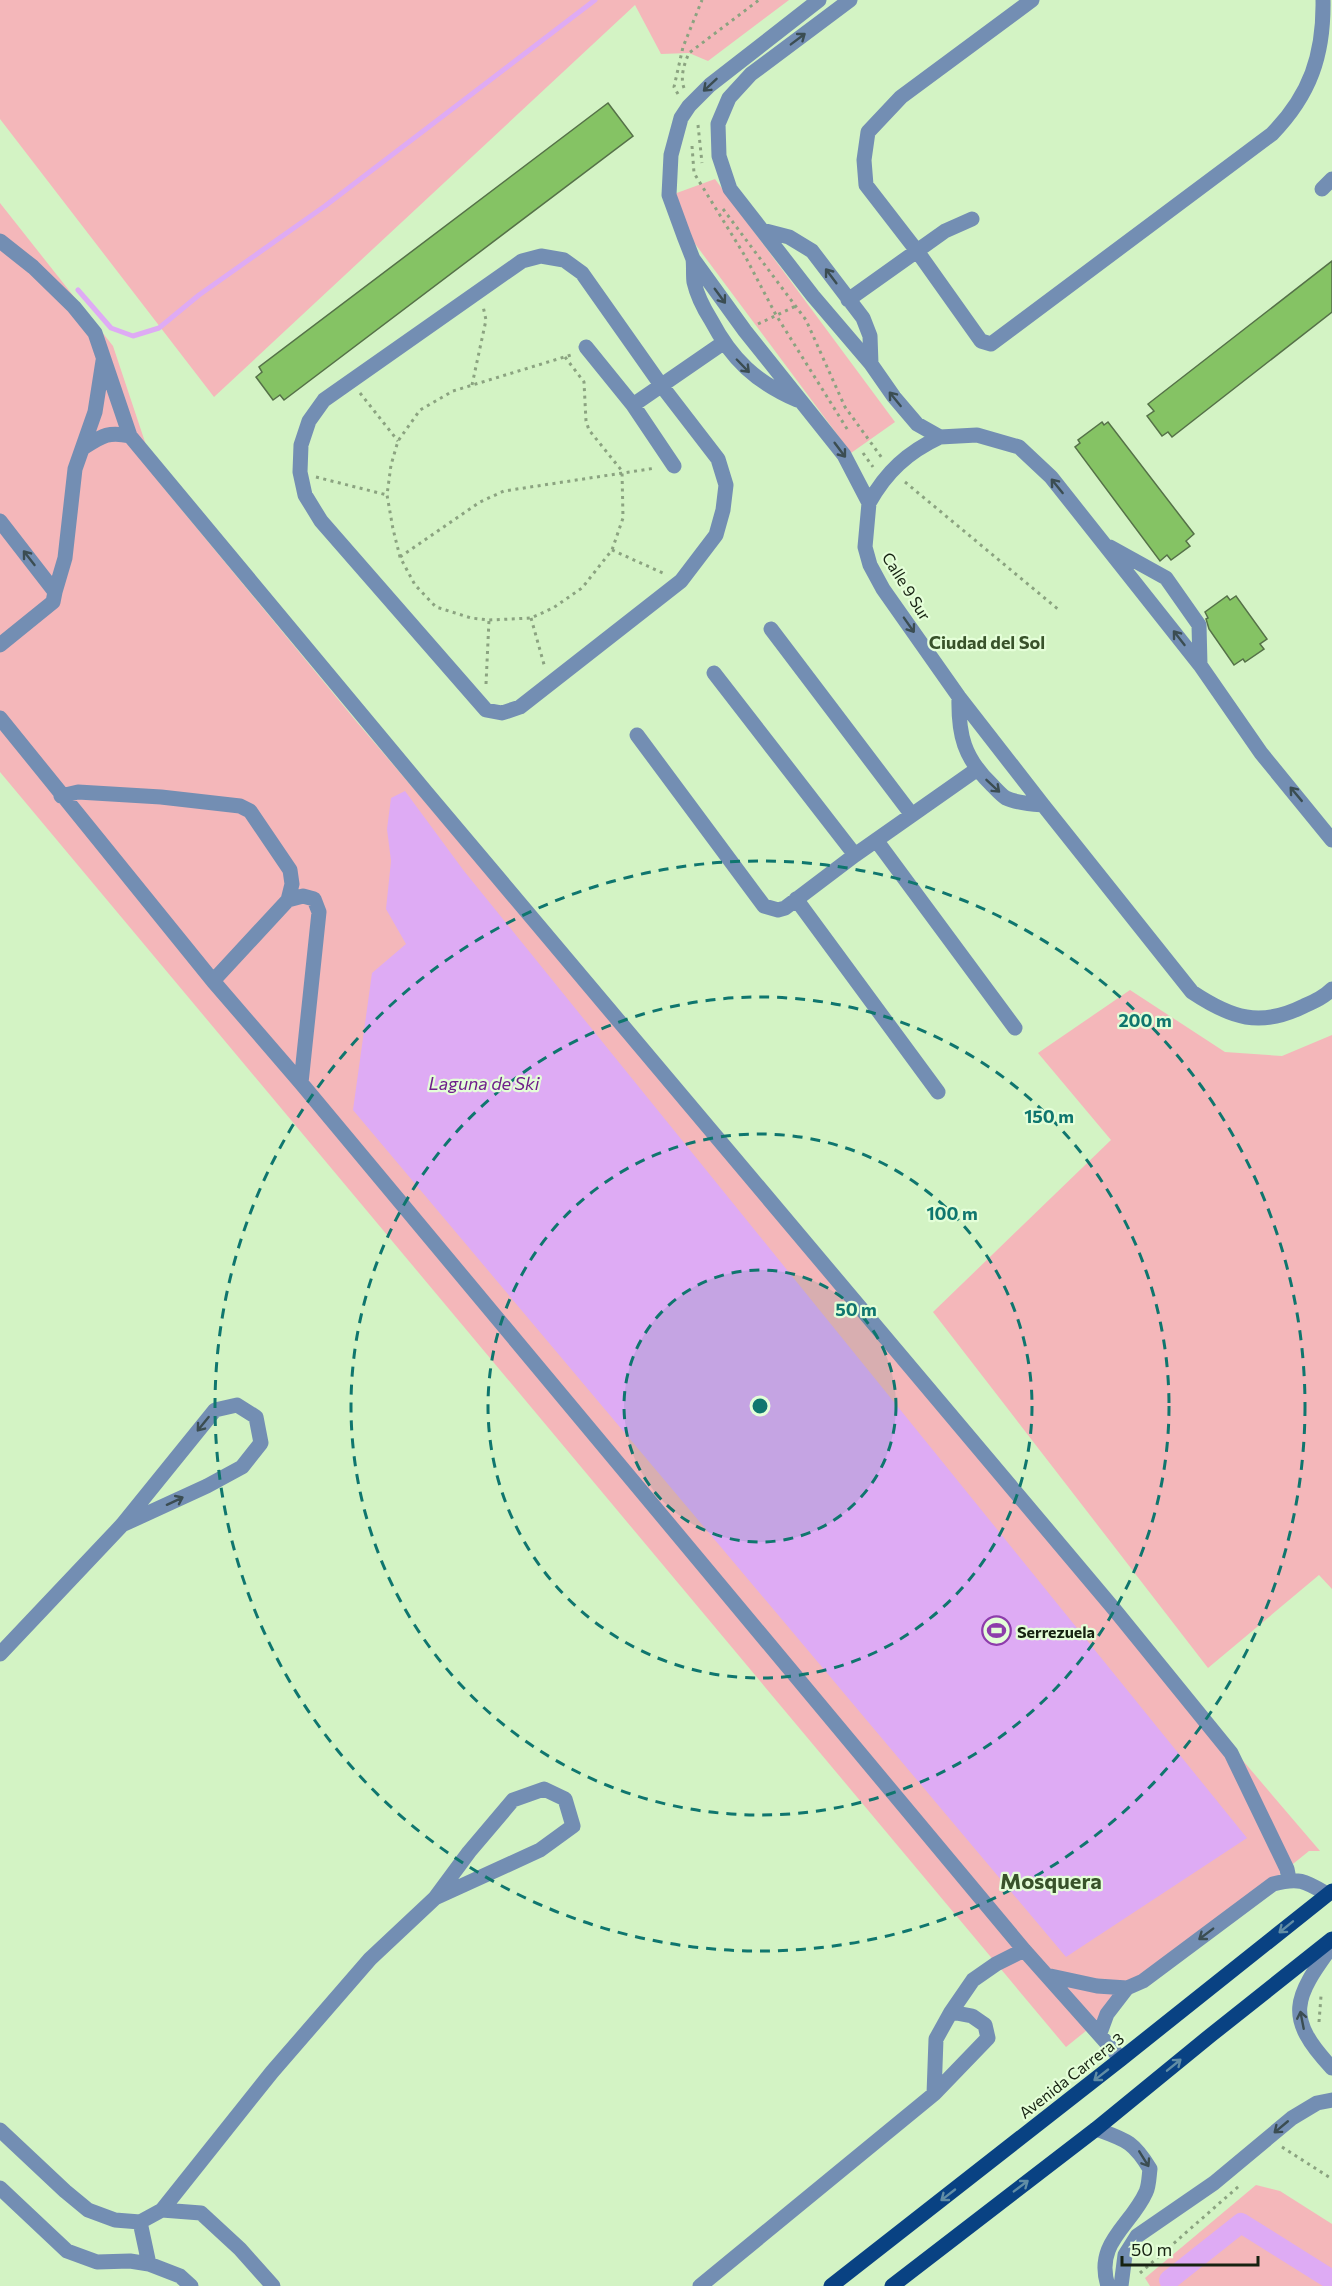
<svg xmlns="http://www.w3.org/2000/svg" width="1332" height="2286" viewBox="0 0 1332 2286" font-family="Commissioner,sans-serif">
<style>
.green{fill:#f4b7ba}
.water{fill:#deabf4}
.lines{fill:none;stroke-linecap:round;stroke-linejoin:round}
.stream{stroke:#deabf4;stroke-width:5}
.canal{stroke:#deabf4;stroke-width:20}
.building{fill:#85c364;stroke:#557148;stroke-width:1.5}
.path{stroke:#8ba380;stroke-width:3;stroke-dasharray:3 4.5;stroke-linecap:butt}
.minor{stroke:#738eb3;stroke-width:15}
.major{stroke:#094283;stroke-width:15}
.oneway{stroke:#3b4d52}
.oneway2{stroke:#618da5}
.ring{fill:none;stroke:#0f766e;stroke-width:3;stroke-dasharray:10 8}
.labels{text-anchor:middle;dominant-baseline:central;stroke-width:4.5;stroke-linejoin:round;paint-order:stroke}
.street-label{font-size:16px;fill:#162211;stroke:#e4fed8}
.poi-label{font-size:16px;font-weight:bold;fill:#162211;stroke:#e4fed8;text-anchor:start}
.neighbourhood-label{font-size:18px;font-weight:bold;fill:#38522a;stroke:#e4fed8}
.water-label{font-size:18px;font-style:italic;fill:#6f1f8a;stroke:#e4fed8}
.district-label{font-size:22px;font-weight:bold;fill:#38522a;stroke:#e4fed8}
.centre{fill:#0f766e;stroke:#e4fed8;stroke-width:3}
.ring-label{font-size:18px;text-anchor:middle;font-weight:bold;fill:#0f766e;stroke:#e4fed8;stroke-width:4.5;stroke-linejoin:round;paint-order:stroke}
</style>
<rect width="100%" height="100%" fill="#d3f3c4"/>
<path class="green" d="M0 0H789L708 61 689 53 661 54 635 5 214 397 0 119Z
M715 179 895 422 851 453 687 233 674 194Z
M0 203 113 346 158 481 356 721 1320 1851H1309L1066 2047 0 772Z
M1130 990 1225 1052 1282 1056 1332 1035V1589L1319 1575 1208 1668 933 1312 1111 1140 1038 1053Z
M1256 2185 1280 2191 1332 2224V2286H1150L1145 2278Z"/>
<path class="water" d="M405 791 464 871 1247 1838 1066 1957 353 1110 372 973 406 944 386 909 391 861 387 829 391 798Z"/>
<g class="lines">
<path class="stream" d="M78 290 111 328 133 336 159 328 199 295 325 206 595 0"/>
<path class="canal" d="M1169 2280 1241 2223 1332 2280"/>
</g>
<path class="building" d="M608 103 633 136 284 400 280 395 273 400 256 377 262 372 259 367Z
M1332 261V312L1172 437 1168 432 1162 436 1147 416 1154 411 1148 404Z
M1102 422 1104 425 1108 422 1194 534 1186 541 1190 546 1171 560 1167 555 1160 561 1075 447 1080 443 1078 440Z
M1227 596 1230 600 1236 596 1267 639 1260 644 1264 649 1245 662 1243 659 1234 665 1209 629 1206 619 1208 618 1205 612Z"/>
<g class="lines">
<path class="path" d="M684 88C680 77 684 64 689 53L759 0
M678 94 674 87 683 47 702 0
M698 125 702 163
M692 146 694 173 745 256 776 315 849 432
M723 209 806 320 845 407 882 458
M758 324 796 306
M565 357 584 382 586 421 589 430 622 471 623 518 612 550 582 588 553 608 531 618 489 620 471 618 436 607 415 585 400 557 393 529 387 495 391 465 398 441 420 410 453 391 571 355
M472 385 486 320 483 306
M360 393 398 441
M863 453 873 467
M316 477 387 495
M905 482 1059 610
M612 550 665 574
M400 557 480 502 504 491 656 468
M531 618 545 668
M486 684 489 620
M1319 2022 1321 1996
M1282 2147 1332 2179
M1140 2273 1239 2186"/>
<path class="minor" d="M819 0 710 85 689 106 681 118 671 155 669 195 684 236 693 259 745 331 844 455 869 503 865 547 870 565 883 589 959 697 1043 805 1192 992C1231 1018 1260 1028 1304 1006 1315 1001 1324 997 1332 989
M850 0 751 74 729 98 718 124 719 156 730 189 813 296 871 364 894 397 917 424 940 437 977 435 1019 447 1051 477 1200 665 1261 753 1332 840
M1032 0 901 97 868 132 864 160 866 185 917 251 981 341 991 344 1272 134C1310 95 1324 55 1323 0
M1322 189 1332 179
M762 230 789 237 812 251 863 318 870 336 871 364
M0 241 33 267 74 307 95 333 130 436 426 792 1114 1609 1231 1753 1287 1869 1289 1879
M541 256 564 260 582 273 661 385 718 459 726 485 723 510 716 535 681 581 520 707 502 713 486 710 321 521 305 495 300 472 301 445 309 421 324 400 522 261Z
M693 259C694 266 693 275 694 282 697 295 704 309 711 320 732 360 756 382 797 400
M848 300 945 231 972 219
M586 347 633 405 674 466
M633 405 723 343
M83 448C102 436 108 431 130 436
M869 503C886 472 908 452 940 437
M0 521 55 592 53 602 0 645
M1110 547 1166 578 1199 625 1200 665
M55 592 65 558 75 469 95 412 103 361
M771 629 912 815
M714 673 855 855
M959 697C958 735 964 758 992 785 996 789 1001 795 1006 798 1016 803 1031 804 1043 805
M0 718 213 981 301 1083 1024 1950 1121 2059
M637 735 764 906 778 910 785 908 855 855 976 770
M61 796 78 792 161 797 240 806 250 811 290 870 292 884 288 900 213 981
M876 840 1015 1028
M796 899 938 1092
M288 900 303 896 314 899 319 912 301 1083
M0 1654 122 1525 215 1410 237 1405 256 1417 261 1443 242 1467 207 1486 122 1525
M1332 1946C1294 1998 1284 2017 1332 2068
M1046 1975 1097 1986 1127 1988 1143 1981 1273 1884C1299 1877 1305 1881 1327 1894
M951 2012 973 1980 996 1964 1024 1950
M1100 2033 1107 2014 1127 1988
M1096 2129C1126 2140 1133 2141 1150 2169 1149 2176 1149 2186 1146 2192 1131 2226 1094 2243 1108 2286
M0 2130 65 2191 88 2210 115 2220 140 2222 162 2210 201 2213 240 2249 273 2286
M0 2188 67 2251 97 2262 130 2261 149 2264 180 2276 191 2286
M162 2210 272 2072 370 1959 435 1898 469 1852 513 1800 544 1789 565 1799 573 1826 540 1850 435 1898
M140 2222 149 2264
M700 2286 934 2094 988 2038 985 2025 972 2016 951 2012 936 2039 934 2094
M1121 2286 1125 2255 1137 2236 1214 2183 1292 2118 1317 2103 1332 2100"/>
<path class="major" d="M831 2286 1121 2059 1332 1891
M892 2286 1096 2129 1211 2035 1332 1939"/>
</g>
<defs><path id="oneway-shaft" d="M-6 0H5M1.5-3L5.5 0L1.5 3" fill="none" stroke-width="1.6" stroke-linecap="round" stroke-linejoin="round" transform="scale(1.5)"/></defs>
<g class="oneway">
<use href="#oneway-shaft" transform="translate(798 39) rotate(-37)"/>
<use href="#oneway-shaft" transform="translate(710 85) rotate(137)"/>
<use href="#oneway-shaft" transform="translate(831 276) rotate(-127)"/>
<use href="#oneway-shaft" transform="translate(720 296) rotate(54)"/>
<use href="#oneway-shaft" transform="translate(743 366) rotate(46)"/>
<use href="#oneway-shaft" transform="translate(895 399) rotate(-129)"/>
<use href="#oneway-shaft" transform="translate(840 450) rotate(53)"/>
<use href="#oneway-shaft" transform="translate(1057 486) rotate(-129)"/>
<use href="#oneway-shaft" transform="translate(29 558) rotate(-128)"/>
<use href="#oneway-shaft" transform="translate(909 625) rotate(55)"/>
<use href="#oneway-shaft" transform="translate(1179 638) rotate(-128)"/>
<use href="#oneway-shaft" transform="translate(993 786) rotate(43)"/>
<use href="#oneway-shaft" transform="translate(1296 794) rotate(-130)"/>
<use href="#oneway-shaft" transform="translate(203 1424) rotate(129)"/>
<use href="#oneway-shaft" transform="translate(175 1501) rotate(-25)"/>
<use href="#oneway-shaft" transform="translate(1206 1934) rotate(143)"/>
<use href="#oneway-shaft" transform="translate(1302 2020) rotate(-101)"/>
<use href="#oneway-shaft" transform="translate(1281 2127) rotate(140)"/>
<use href="#oneway-shaft" transform="translate(1144 2159) rotate(58)"/>
</g>
<g class="oneway2">
<use href="#oneway-shaft" transform="translate(1286 1927) rotate(141)"/>
<use href="#oneway-shaft" transform="translate(1174 2065) rotate(-39)"/>
<use href="#oneway-shaft" transform="translate(1101 2075) rotate(142)"/>
<use href="#oneway-shaft" transform="translate(1021 2186) rotate(-37)"/>
<use href="#oneway-shaft" transform="translate(948 2195) rotate(142)"/>
</g>
<circle cx="760" cy="1406" r="136" fill="#0f766e" fill-opacity=".12"/>
<g class="ring">
<circle cx="760" cy="1406" r="136"/>
<circle cx="760" cy="1406" r="272"/>
<circle cx="760" cy="1406" r="409"/>
<circle cx="760" cy="1406" r="545"/>
</g>
<defs>
<symbol id="stadium-ring" viewBox="-11 -11 22 22"><circle r="9.5" fill="#e4fed8" stroke="#8d3cab" stroke-width="1.5"/><path d="M0-5a6.5 5 0 1 0 0 10a6.5 5 0 1 0 0-10ZM-3.5-1.8h7v3.6h-7Z" fill="#8d3cab"/></symbol>
</defs>
<g fill-rule="evenodd">
<use href="#stadium-ring" x="980" y="1614" width="33" height="33"/>
</g>
<g class="labels">
<g class="street-label">
<text transform="translate(907 586) rotate(58)">Calle 9 Sur</text>
<text transform="translate(1071 2075) rotate(-38)">Avenida Carrera 3</text>
</g>
<g class="poi-label">
<text x="1017" y="1631">Serrezuela</text>
</g>
<g class="neighbourhood-label">
<text x="987" y="642">Ciudad del Sol</text>
</g>
<g class="water-label">
<text x="484" y="1083">Laguna de Ski</text>
</g>
<g class="district-label">
<text x="1051" y="1880">Mosquera</text>
</g>
</g>
<circle cx="760" cy="1406" r="9" class="centre"/>
<g class="ring-label">
<text x="1145" y="1027">200 m</text>
<text x="1049" y="1123">150 m</text>
<text x="952" y="1220">100 m</text>
<text x="856" y="1316">50 m</text>
</g>
<path d="M1122 2256v9h136v-9" fill="none" stroke="#162211" stroke-width="3"/>
<text x="1131" y="2256" font-size="18" fill="#162211" stroke="#e4fed8" stroke-width="4.5" paint-order="stroke">50 m</text>
</svg>
